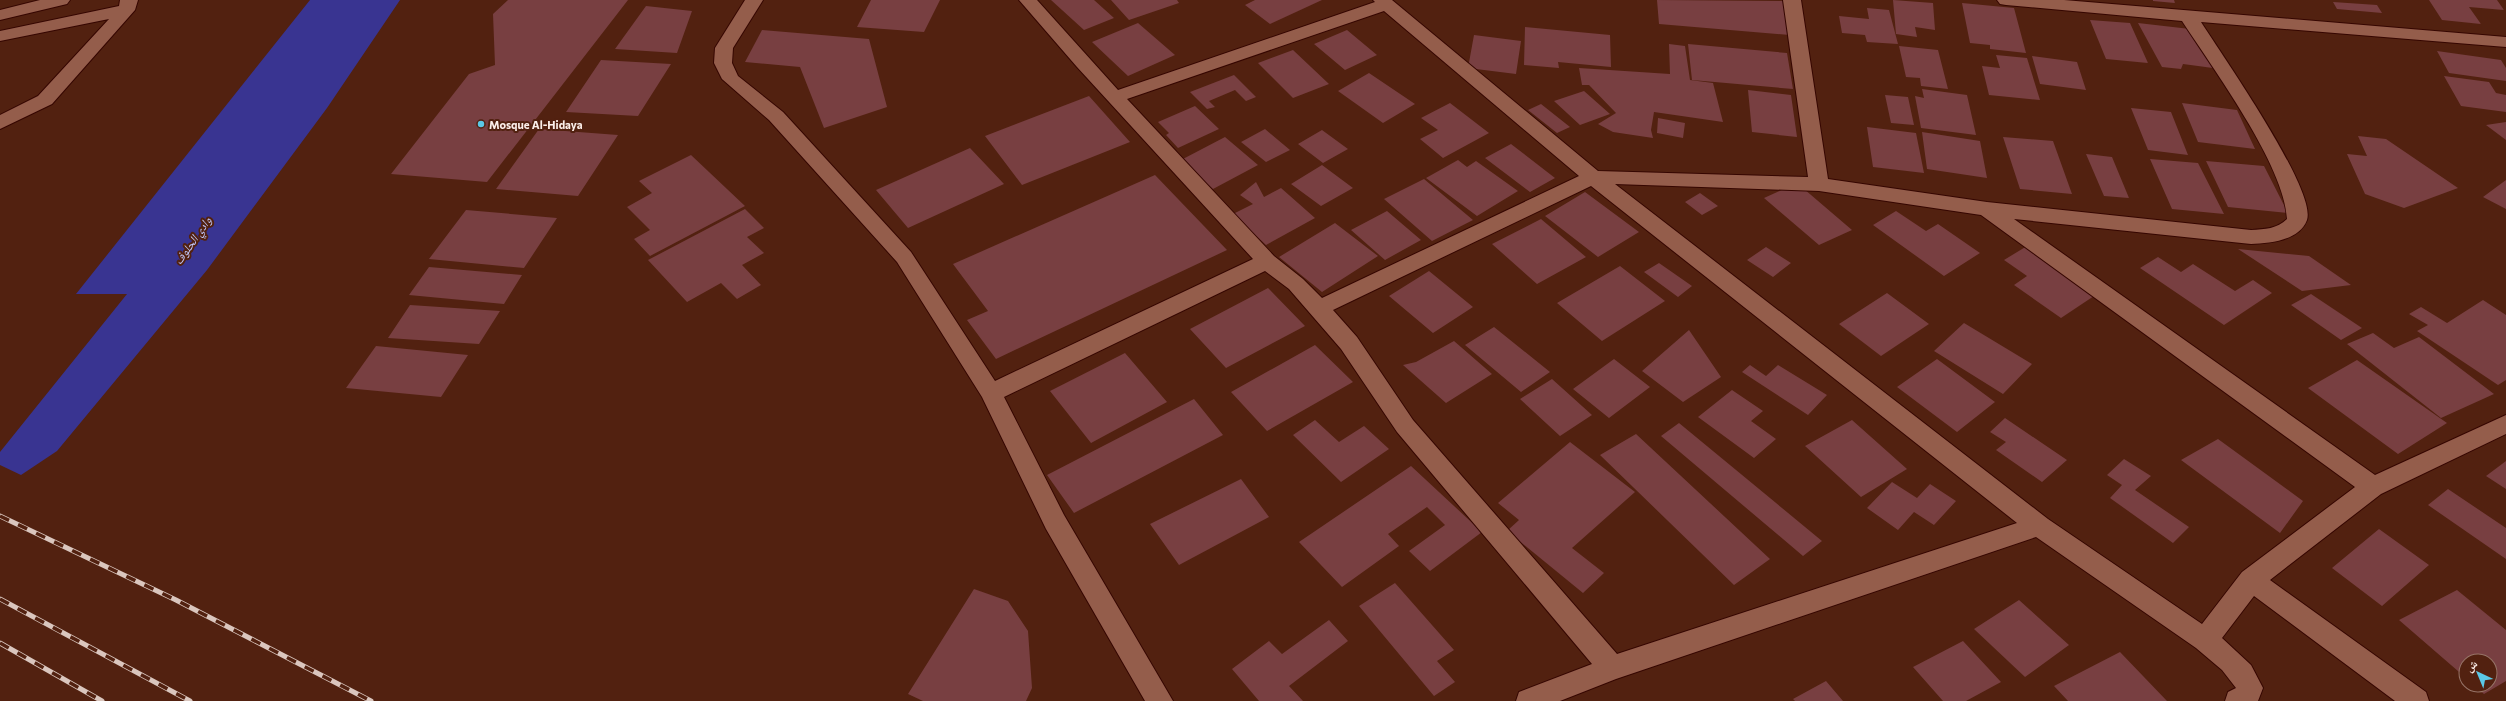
<svg xmlns="http://www.w3.org/2000/svg" width="2506" height="701" viewBox="0 0 2506 701" font-family="Commissioner,'Noto Naskh Arabic',sans-serif">
<style>
.water{fill:#393491}
.building{fill:#783f41}
.lines{fill:none;stroke-linecap:round;stroke-linejoin:round}
.minor-casing{stroke:#350600;stroke-width:2}
.minor{fill:#945d4b;fill-rule:evenodd}
.rail-casing{stroke:#dac6be;stroke-width:5}
.rail{stroke:#522110;stroke-width:3.5;stroke-dasharray:10;stroke-linecap:butt}
.poi-dot{fill:#5bc8e6;stroke:#522110;stroke-width:1.5}
.labels{text-anchor:middle;dominant-baseline:central;stroke-width:4;stroke-linejoin:round;paint-order:stroke}
.poi-label{font-size:11px;font-weight:bold;fill:#fbeee9;stroke:#522110;text-anchor:start}
.water-label{font-size:12px;font-style:italic;fill:#c4cafd;stroke:#522110}
</style>
<rect width="100%" height="100%" fill="#522110"/>
<path class="water" d="M310 0H400L327 108 207 270 57 451 21 475 0 465V452L127 294H76Z"/>
<path class="building" d="M508 0H628L487 182 391 174 469 74 495 65 493 14Z
M871 0H940L924 32 857 27Z
M1051 0H1094L1114 18 1084 30Z
M1111 0H1177L1179 3 1129 20Z
M1255 0H1322L1270 24 1245 5Z
M1657 0 1784 1 1790 35 1659 24Z
M1893 0 1933 3 1935 30 1915 27 1917 37 1896 34Z
M2153 0H2174L2175 3 2153 1Z
M2429 0H2497L2504 10 2469 7 2481 24 2442 20Z
M2333 2 2377 5 2382 13 2337 9Z
M1962 3 2014 8 2026 53 1990 49V45L1970 43Z
M646 6 692 11 677 53 615 49Z
M1867 8 1889 10 1898 44 1867 42 1865 35 1842 33 1839 16 1869 19Z
M2090 20 2130 23 2148 63 2106 59Z
M1138 23 1175 55 1128 76 1092 42Z
M2138 23 2190 29 2213 68 2183 64 2181 69 2162 67Z
M1525 27 1610 35 1611 67 1558 62 1559 68 1524 65Z
M762 30 869 39 887 107 824 128 800 67 745 62Z
M1347 30 1377 55 1345 70 1314 44Z
M1474 35 1521 41 1516 74 1468 68Z
M1669 44 1685 46 1690 80 1713 83 1723 122 1654 112 1651 130 1653 138 1613 132 1598 124 1616 113 1589 85H1582L1579 68 1670 74Z
M1688 44 1787 53 1793 89 1692 80Z
M1899 46 1938 50 1948 89 1921 86 1920 78 1906 77Z
M1293 50 1329 84 1293 98 1258 63Z
M2437 51 2501 60 2506 68V81L2449 73Z
M1996 55 2027 58 2040 100 1989 95 1982 66 2000 68Z
M2032 56 2077 62 2086 90 2040 84Z
M601 60 671 64 638 116 566 112Z
M1369 73 1415 104 1383 123 1338 91Z
M1234 75 1256 97 1246 101 1235 90 1209 101 1215 107 1207 109 1190 92Z
M2444 76 2489 82 2496 93 2506 95V112L2461 106Z
M1922 89 1967 95 1976 135 1921 128 1915 96 1924 98Z
M1748 90 1791 95 1797 137 1752 132Z
M1584 91 1610 114 1580 125 1554 101Z
M1885 95 1908 97 1914 125 1891 123Z
M1089 96 1130 142 1022 185 985 136Z
M1450 103 1489 133 1443 158 1420 139 1438 130 1421 118Z
M2182 103 2237 110 2255 149 2198 142Z
M1541 104 1570 127 1557 133 1528 110Z
M1195 106 1219 129 1178 148 1166 135 1169 133 1158 122Z
M2131 108 2171 112 2188 155 2148 150Z
M1658 118 1685 123 1683 138 1657 133Z
M2506 122V140L2486 125Z
M1867 127 1916 133 1924 173 1873 167Z
M539 129 618 135 578 196 496 189Z
M1265 129 1290 150 1266 162 1241 142Z
M1322 130 1348 149 1323 163 1298 144Z
M1922 132 1980 141 1987 178 1927 169Z
M2358 136 2386 139 2458 188 2404 208 2365 194 2347 154 2367 156Z
M1225 137 1258 165 1213 189 1181 160Z
M2003 137 2053 141 2072 194 2020 189Z
M1511 144 1555 178 1530 192 1485 158Z
M970 148 1004 184 908 228 876 190Z
M2086 154 2112 157 2129 198 2104 196Z
M691 155 745 206 650 256 634 239 650 230 627 207 652 193 639 181Z
M2150 159 2198 163 2224 214 2172 209Z
M1458 160 1467 167 1476 161 1518 191 1477 216 1426 178Z
M2206 161 2264 166 2288 213 2228 207Z
M1322 165 1353 188 1321 206 1291 184Z
M1155 175 1227 250 996 359 967 320 988 311 953 264Z
M1424 179 1473 220 1432 241 1384 199Z
M2506 180V209L2483 197Z
M1256 182 1264 197 1281 188 1315 218 1266 245 1233 214 1253 204 1240 195Z
M1797 183 1852 230 1819 245 1764 198Z
M1585 192 1639 232 1598 257 1545 216Z
M1700 193 1718 206 1702 215 1685 202Z
M745 209 764 228 747 237 764 253 742 265 761 285 737 299 721 283 687 302 648 260Z
M466 210 557 218 524 268 429 259Z
M1387 211 1421 240 1385 260 1351 230Z
M1896 211 1926 231 1938 224 1980 253 1944 276 1873 225Z
M1541 219 1586 257 1537 284 1492 244Z
M1335 223 1378 256 1322 292 1279 257Z
M2027 246 2097 294 2061 318 2014 285 2027 276 2004 260Z
M1766 247 1791 263 1773 277 1747 260Z
M2238 249 2309 256 2351 285 2302 291Z
M2158 257 2181 272 2193 264 2235 291 2253 280 2272 293 2224 325 2140 268Z
M1659 263 1692 286 1678 297 1644 272Z
M1620 266 1665 301 1602 341 1557 303Z
M429 267 522 275 504 304 409 295Z
M1429 271 1473 307 1433 333 1389 296Z
M1268 288 1305 326 1226 368 1190 329Z
M1887 293 1929 324 1881 356 1839 324Z
M2311 294 2362 328 2341 340 2291 305Z
M2483 300 2506 315V380L2498 385 2417 331 2428 325 2409 314 2421 307 2447 323Z
M410 305 500 311 479 344 388 338Z
M1964 323 2032 364 2003 394 1934 351Z
M1494 327 1550 372 1521 392 1465 345Z
M1689 330 1721 377 1683 402 1642 371Z
M2373 333 2394 348 2419 337 2494 394 2441 418 2347 344Z
M1454 341 1492 374 1446 403 1403 365 1416 362Z
M1315 345 1353 382 1267 431 1231 392Z
M376 346 468 355 441 397 346 388Z
M1125 353 1167 402 1091 443 1050 391Z
M1614 359 1650 387 1609 418 1573 389Z
M1937 359 1995 402 1957 432 1897 387Z
M2357 360 2447 423 2398 454 2308 388Z
M1750 365 1766 376 1778 365 1827 395 1808 415 1742 372Z
M1552 379 1592 415 1560 436 1520 399Z
M1732 390 1763 411 1751 421 1776 439 1754 458 1698 417Z
M1194 399 1223 435 1074 513 1047 475Z
M2005 418 2067 460 2042 482 1996 450 2006 442 1990 432Z
M1315 420 1339 442 1364 426 1389 449 1341 482 1293 435Z
M1852 420 1907 469 1861 497 1805 446Z
M1679 423 1822 541 1803 556 1661 436Z
M1636 434 1770 559 1734 585 1600 455Z
M2218 439 2303 501 2280 533 2181 460Z
M1570 442 1635 492 1572 548 1604 573 1583 593 1507 531 1519 520 1498 503Z
M2124 459 2151 476 2135 490 2189 527 2173 543 2110 498 2122 485 2107 475Z
M2506 461V489L2486 476Z
M1411 466 1482 532 1430 571 1409 551 1445 525 1427 507 1388 534 1399 546 1342 587 1299 542Z
M1241 479 1269 517 1179 565 1150 524Z
M1892 482 1917 498 1930 484 1956 501 1934 525 1914 512 1898 530 1867 508Z
M2448 489 2506 528V559L2428 505Z
M2379 529 2429 565 2382 606 2332 568Z
M1395 583 1454 650 1437 661 1455 682 1434 696 1359 606Z
M974 589 1008 601 1028 631 1032 688 1026 701H923L908 694Z
M2457 590 2506 630V681L2484 694 2474 685H2490V661H2466V678L2399 620Z
M2019 600 2069 645 2025 677 1974 629Z
M1329 620 1348 641 1289 686 1303 701H1259L1232 669 1269 641 1282 654Z
M1963 641 2001 682 1966 701H1943L1913 667Z
M2120 652 2167 701H2068L2054 686Z
M1826 681 1843 701H1795L1793 699Z"/>
<g class="lines">
<defs>
<path id="minor" d="M40 0H70L67 4 0 20V10Z
M120 0H138L135 10 52 104 0 129V115L38 96 109 19 0 41V31L119 6Z
M745 0H763L733 48 732 63 738 76 783 112 911 252 995 381 1253 259 1077 67 1019 0H1037L1118 90 1375 2 1373 0H1392L1598 171 1808 177 1783 0H1801L1828 179 1987 202 2251 230C2265 229 2277 229 2287 219 2285 166 2212 67 2182 21L2006 5 2000 4 1997 0H2064L2506 37V47L2201 22C2220 52 2317 190 2307 220 2299 241 2270 243 2251 244L2014 219 2375 475 2506 415V434L2381 494 2270 580 2426 692 2429 701H2395L2254 596 2222 638 2251 665 2263 688 2258 701H2225L2228 692 2236 688 2222 670 2196 648 2036 537 1616 679 1560 701H1516L1519 692 1592 664 1397 432 1341 349 1289 289 1265 271 1004 397 1064 515 1173 701H1145L1046 529 982 397 897 262 769 120 722 79 714 63 715 48ZM1384 11 1579 176 1322 298 1303 279 1274 256 1127 99ZM1615 184 1819 191 1981 215 2355 487 2242 572 2202 624 2048 519ZM1591 186 2017 523 1617 654 1413 420 1357 337 1333 310Z"/>
</defs>
<use href="#minor" class="minor-casing"/>
<use href="#minor" class="minor"/>
<defs>
<path id="rail" d="M0 516 176 600 371 701
M0 599 190 701
M0 643 102 701"/>
</defs>
<use href="#rail" class="rail-casing"/>
<use href="#rail" class="rail"/>
</g>
<circle class="poi-dot" cx="481" cy="124" r="4"/>
<g class="labels">
<g class="poi-label">
<text x="489" y="124">Mosque Al-Hidaya</text>
</g>
<g class="water-label">
<text transform="translate(192 240) rotate(-55)">وادي الحلوف</text>
</g>
</g>
<g transform="translate(2478 673) rotate(316)"><circle r="19" fill="#522110" stroke="#967367"/>
<path d="M0-3L7 15L0 10L-7 15Z" fill="#5bc8e6"/>
<text y="-6" font-size="11" font-weight="bold" text-anchor="middle" fill="#fbeee9">ش</text>
</g>
</svg>
